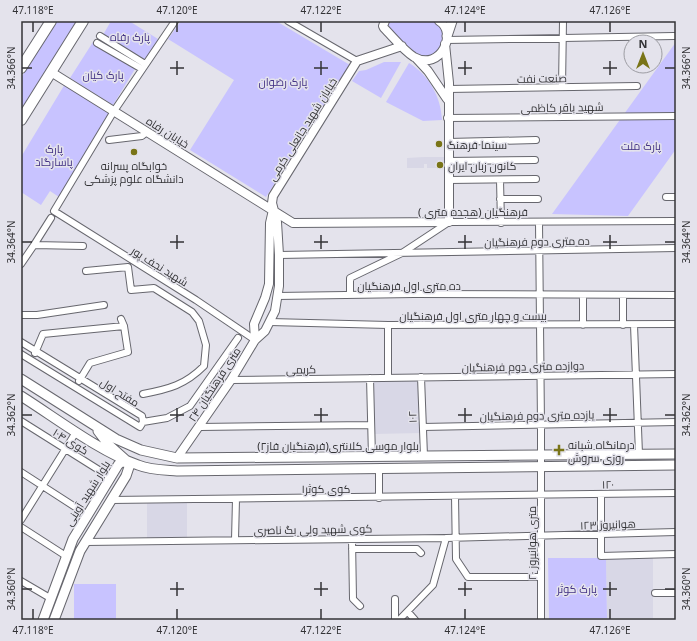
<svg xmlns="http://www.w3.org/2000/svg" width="697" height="641" viewBox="0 0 697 641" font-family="'Noto Sans',Cairo,sans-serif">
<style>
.built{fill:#d8d7e6}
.green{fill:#c8c3ff}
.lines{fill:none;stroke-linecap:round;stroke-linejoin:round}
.minor-casing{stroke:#67676e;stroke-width:8}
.tertiary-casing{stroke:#67676e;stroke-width:10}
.secondary-casing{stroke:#67676e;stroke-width:11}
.primary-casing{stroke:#67676e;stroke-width:12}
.minor{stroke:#fff;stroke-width:6}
.tertiary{stroke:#fff;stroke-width:8}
.secondary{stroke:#fff;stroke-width:9}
.primary{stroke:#fff;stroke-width:10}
.ticks{fill:none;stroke:#333336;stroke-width:1.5}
.poi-dot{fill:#797417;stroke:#e4e3ec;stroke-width:1.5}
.labels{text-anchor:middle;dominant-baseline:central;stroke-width:3;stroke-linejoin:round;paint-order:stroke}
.park-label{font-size:11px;fill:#433285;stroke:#e4e3ec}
.street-label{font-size:11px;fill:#333336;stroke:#e4e3ec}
.poi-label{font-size:11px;fill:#333336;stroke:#e4e3ec;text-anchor:start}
.neatline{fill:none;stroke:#333336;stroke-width:1.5}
.ticks-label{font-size:10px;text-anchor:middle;fill:#333336}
</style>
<rect width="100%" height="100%" fill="#e4e3ec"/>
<path class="built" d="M424 157H444L445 168H427V164H424V168H407V158Z
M373 380H420L421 433 374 434Z
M147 503H187V538H147Z
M606 558H653V618H607Z"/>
<path class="green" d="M57 21H77L21 110V78Z
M111 21H129L158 39 145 60 103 35Z
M181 21H276L350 65 266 197 190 150 234 80 168 39Z
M408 21H436L440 23C446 37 446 47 434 57H415L385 23Z
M93 42 135 69 113 105 70 78Z
M676 42V149L628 216 552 214Z
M384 62H401L381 98 352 81 359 71 366 70Z
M409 63C429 75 441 97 442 120L423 121 386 102Z
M65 84 110 112 59 197 50 191 41 205 21 192V157Z
M548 558H606L607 618 549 619Z
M74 584H116V620H74Z"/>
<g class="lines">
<defs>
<path id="minor" d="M175 21 114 111 54 211 196 300 255 340
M288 21 357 61
M100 36 145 64
M446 40 674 36
M97 43 142 69
M562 87 563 21
M448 89 637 86
M447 118 676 116
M109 140 142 136 147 132
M448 142 536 140
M448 161 535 160
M449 180 536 179
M500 180 501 223
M666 197H676
M500 199H538
M539 222 541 425V620
M34 245 51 218
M279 255 676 248
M21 264 34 245 83 246
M86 271 128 267 131 290 154 288 192 312 199 321 206 345 204 366C185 385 169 389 143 394
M350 295V278L402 253 449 222 676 221
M583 295V325
M623 295V325
M277 296 414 294 676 295
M21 315H37L104 305
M270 322 388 325 676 324
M388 325V378
M634 325 639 454
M21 342 142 416 143 422 140 427 21 354
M35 353 43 334 124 326
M421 377 424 456
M370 378 372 457
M231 380 676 374
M79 381 90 363 128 352 124 326 121 319
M21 421 110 477
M143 422 167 418 190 406 238 338
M200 427 371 425
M423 427 676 422
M379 468V498
M21 472 86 514
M601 494V556L676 554
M455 496 456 559 468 577H541
M111 500 676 493
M21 520 76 432
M21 527 66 556
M352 539 353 599 360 606
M235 540 236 499
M85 542 446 538 676 532
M352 549H417L421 553
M21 581 50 598
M655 593H676
M395 599V620
M408 612 415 620
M399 620 433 585 446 538"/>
<path id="tertiary" d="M385 21 383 26 384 28C393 37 403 50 414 57 441 72 458 32 439 21
M416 58 428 71 447 99
M51 72 293 223 449 222V83L445 44
M255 340 254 324 265 298 269 284 270 223 273 210
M177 458 231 380 255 340 265 331 275 311 279 286V255L277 222 272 203 273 196 357 61 402 46"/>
<path id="secondary" d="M447 36 452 21
M21 379 116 439 141 450 177 458 676 454
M21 396C56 418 100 452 138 465 150 470 164 470 177 471L676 465
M43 620 73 539 118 465 120 463 128 461
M54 620 80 551 126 476 129 467 127 461 108 444 98 431"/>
<path id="primary" d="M21 68 51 21
M21 120 83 21"/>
</defs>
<use href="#minor" class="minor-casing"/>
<use href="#tertiary" class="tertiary-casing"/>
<use href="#secondary" class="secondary-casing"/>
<use href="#primary" class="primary-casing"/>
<use href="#minor" class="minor"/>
<use href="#tertiary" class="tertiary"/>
<use href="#secondary" class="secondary"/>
<use href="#primary" class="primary"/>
</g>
<path class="ticks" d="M33 22V32M177 22V32M321 22V32M465 22V32M610 22V32M177 61V75M321 61V75M465 61V75M610 61V75M22 68H32M170 68H184M314 68H328M458 68H472M603 68H617M665 68H675M177 235V249M321 235V249M465 235V249M610 235V249M22 242H32M170 242H184M314 242H328M458 242H472M603 242H617M665 242H675M177 408V422M321 408V422M465 408V422M610 408V422M22 415H32M170 415H184M314 415H328M458 415H472M603 415H617M665 415H675M177 582V596M321 582V596M465 582V596M610 582V596M22 589H32M170 589H184M314 589H328M458 589H472M603 589H617M665 589H675M33 609V619M177 609V619M321 609V619M465 609V619M610 609V619"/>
<g class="poi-dot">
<circle cx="439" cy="144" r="4"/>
<circle cx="134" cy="152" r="4"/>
<circle cx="440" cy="165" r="4"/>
<path d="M557 444h4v4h4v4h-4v4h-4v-4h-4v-4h4z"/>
</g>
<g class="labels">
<g class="park-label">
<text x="130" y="36">پارک رفاه</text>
<text x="103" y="74">پارک کیان</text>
<text x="283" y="81">پارک رضوان</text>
<text x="641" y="145">پارک ملت</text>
<text x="54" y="148">پارک<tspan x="54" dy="13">پاسارگاد</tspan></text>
<text x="577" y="588">پارک کوثر</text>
</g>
<g class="street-label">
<text transform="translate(542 78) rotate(-1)">صنعت نفت</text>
<text transform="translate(562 107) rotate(-1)">شهید باقر کاظمی</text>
<text transform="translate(302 129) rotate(-58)">خیابان شهید جانعلی کرمی</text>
<text transform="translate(168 132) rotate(32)">خیابان رفاه</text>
<text x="473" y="211">فرهنگیان (هجده متری )</text>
<text transform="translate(537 241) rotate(-1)">ده متری دوم فرهنگیان</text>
<text transform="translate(160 266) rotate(32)">شهید نجف پور</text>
<text x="409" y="285">ده متری اول فرهنگیان</text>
<text x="473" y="315">بیست و چهار متری اول فرهنگیان</text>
<text transform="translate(523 366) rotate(-1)">دوازده متری دوم فرهنگیان</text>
<text transform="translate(301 369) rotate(-1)">کریمی</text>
<text transform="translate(214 384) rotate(-57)">۲۴ متری فرهنگیان</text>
<text transform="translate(120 392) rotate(32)">مفتح اول</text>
<text transform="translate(537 415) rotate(-1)">یازده متری دوم فرهنگیان</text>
<text transform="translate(412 417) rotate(-92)">۱۰۲</text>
<text transform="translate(71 441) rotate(32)">کوی ۱۰۴</text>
<text x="338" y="445">بلوار موسی کلانتری(فرهنگیان فاز۲)</text>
<text transform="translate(608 484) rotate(-1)">۱۲۰</text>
<text x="326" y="488">کوی کوثر۱</text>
<text transform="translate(87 493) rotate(-58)">بلوار شهید آوینی</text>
<text transform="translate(608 524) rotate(-2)">۱۲۳ هوانیروز</text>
<text transform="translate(313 529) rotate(-1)">کوی شهید ولی بگ ناصری</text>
<text transform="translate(531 543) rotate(-90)">۲۰ متری هوانیروز</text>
</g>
<g class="poi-label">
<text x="447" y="144">سینما فرهنگ</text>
<text x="134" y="165" text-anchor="middle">خوابگاه پسرانه<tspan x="134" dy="13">دانشگاه علوم پزشکی</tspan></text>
<text x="448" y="165">کانون زبان ایران</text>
<text x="568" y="444">درمانگاه شبانه<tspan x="568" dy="13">روزی سروش</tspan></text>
</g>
</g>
<rect width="697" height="641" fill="none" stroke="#e4e3ec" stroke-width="44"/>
<g transform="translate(643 54)"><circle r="19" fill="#e4e3ec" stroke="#9d9da3"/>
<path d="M0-3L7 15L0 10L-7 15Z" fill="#797417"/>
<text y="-6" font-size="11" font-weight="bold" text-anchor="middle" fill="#333336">N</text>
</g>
<rect x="22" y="22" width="653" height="597" class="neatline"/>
<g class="ticks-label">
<text x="33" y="14">47.118°E</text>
<text x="177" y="14">47.120°E</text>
<text x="321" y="14">47.122°E</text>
<text x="465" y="14">47.124°E</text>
<text x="610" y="14">47.126°E</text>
<text transform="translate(11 68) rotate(-90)" y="4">34.366°N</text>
<text transform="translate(686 68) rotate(-90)" y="4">34.366°N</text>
<text transform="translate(11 242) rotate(-90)" y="4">34.364°N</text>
<text transform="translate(686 242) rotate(-90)" y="4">34.364°N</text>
<text transform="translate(11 415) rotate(-90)" y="4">34.362°N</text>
<text transform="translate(686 415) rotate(-90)" y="4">34.362°N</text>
<text transform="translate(11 589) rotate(-90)" y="4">34.360°N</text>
<text transform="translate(686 589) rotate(-90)" y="4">34.360°N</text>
<text x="33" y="634">47.118°E</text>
<text x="177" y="634">47.120°E</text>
<text x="321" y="634">47.122°E</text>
<text x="465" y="634">47.124°E</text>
<text x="610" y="634">47.126°E</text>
</g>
</svg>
